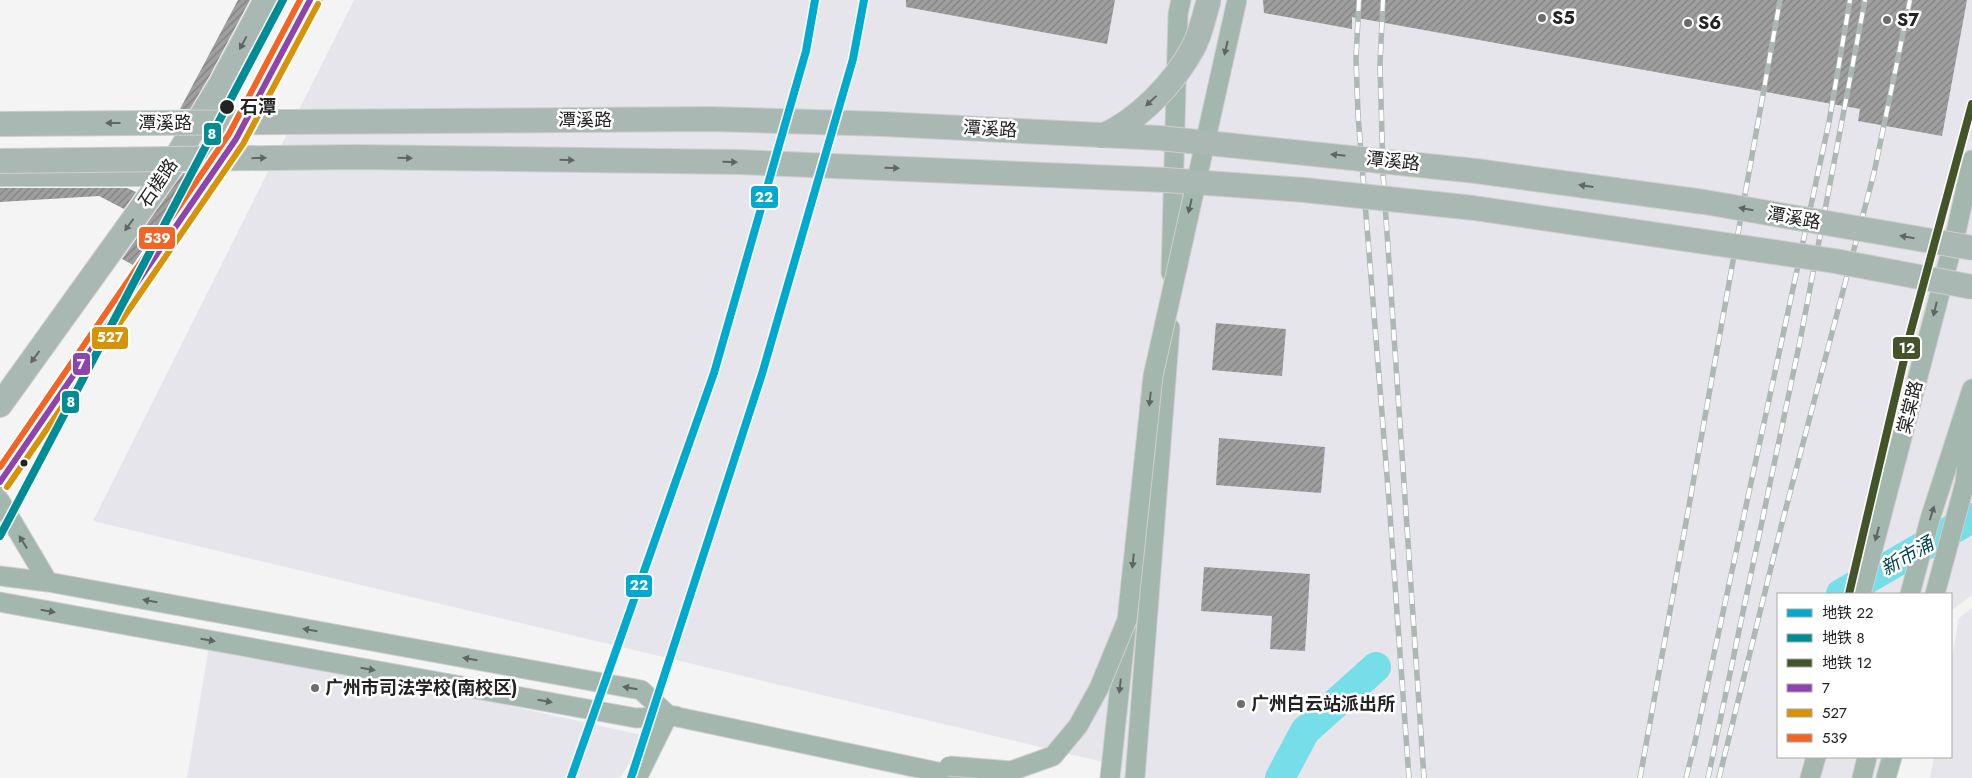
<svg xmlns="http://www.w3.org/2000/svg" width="1972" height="778" viewBox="0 0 1972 778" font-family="Jost,'Noto Sans SC',sans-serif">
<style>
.built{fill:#e6e5ec}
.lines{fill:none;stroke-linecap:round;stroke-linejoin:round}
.river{stroke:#75dee9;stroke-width:30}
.building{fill:url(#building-hatch)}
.minor-casing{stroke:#cececf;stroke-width:21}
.major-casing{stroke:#cececf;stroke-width:26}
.minor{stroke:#a4b7af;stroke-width:19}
.major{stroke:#aab8b4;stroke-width:24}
.rail-casing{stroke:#adb7b4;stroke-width:5.5}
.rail{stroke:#fff;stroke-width:4;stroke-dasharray:11;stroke-linecap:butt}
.minor-bridge-casing{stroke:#cececf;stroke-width:21;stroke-linecap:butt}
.major-bridge-casing{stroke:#cececf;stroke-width:26;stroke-linecap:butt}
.minor-bridge{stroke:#a4b7af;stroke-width:19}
.major-bridge{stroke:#aab8b4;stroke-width:24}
.bus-1-casing{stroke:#fff;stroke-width:10}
.bus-2-casing{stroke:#fff;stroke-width:10}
.bus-3-casing{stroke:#fff;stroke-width:10}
.bus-1{stroke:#8e44ad;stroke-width:6}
.bus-2{stroke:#d79205;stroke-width:6}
.bus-3{stroke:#f26522;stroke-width:6}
.metro-1-casing{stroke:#fff;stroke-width:11}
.metro-2-casing{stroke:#fff;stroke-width:11}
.metro-3-casing{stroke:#fff;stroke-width:11}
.metro-1{stroke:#00a9ce;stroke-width:8}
.metro-2{stroke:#008c95;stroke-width:8}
.metro-3{stroke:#435428;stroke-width:8}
.oneway{fill:#606665}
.oneway2{fill:#5d6663}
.poi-dot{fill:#6c6c6d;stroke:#fff;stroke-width:2}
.stop-dot{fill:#232324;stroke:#fff;stroke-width:2}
.labels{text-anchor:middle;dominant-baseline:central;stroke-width:5;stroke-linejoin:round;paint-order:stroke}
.poi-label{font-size:18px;font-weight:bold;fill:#232324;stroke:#fff;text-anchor:start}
.stop-label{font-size:18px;font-weight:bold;fill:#232324;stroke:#fff;text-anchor:start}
.street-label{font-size:18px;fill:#232324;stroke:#fff}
.water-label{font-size:19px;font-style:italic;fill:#03474e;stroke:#fff}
.line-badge{stroke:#fff;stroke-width:2}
.badge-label{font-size:14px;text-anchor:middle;font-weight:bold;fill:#fff}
</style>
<defs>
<pattern id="building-hatch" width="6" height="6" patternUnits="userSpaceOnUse" patternTransform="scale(1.25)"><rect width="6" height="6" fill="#a09f9f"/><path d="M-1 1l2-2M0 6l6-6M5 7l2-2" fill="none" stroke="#828181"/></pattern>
</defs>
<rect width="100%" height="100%" fill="#f4f4f5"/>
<path class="built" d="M354 0H1972V595L1951 611V594H1778V757H1895L1887 778H1102L1103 762 93 521Z
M1972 608V778H1930L1934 757H1951V664L1959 618Z
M210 640 646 736 620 778H187Z"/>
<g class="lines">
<path class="river" d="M1841 594 1972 518
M1280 778 1305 731 1376 667"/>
</g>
<path class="building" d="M238 0H250L209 77 190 109H180Z
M280 0H288L230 109H222L278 6Z
M906 0H1115L1107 44 906 7Z
M1263 0H1967L1942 136 1858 121 1860 109 1352 17V29L1264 13Z
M205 136H216L211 145H200Z
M183 173H196L133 265 122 259Z
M0 188H127L136 192 139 188 124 209 99 196 0 202Z
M1216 323 1286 329 1282 376 1212 370Z
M1219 438 1325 447 1321 493 1216 485Z
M1204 567 1310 574 1305 651 1270 649 1272 616 1201 611Z"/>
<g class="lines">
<defs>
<path id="minor" d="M1171 273 1178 14 1181 0
M0 501 48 582
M0 576 48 582 641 690 668 715 966 778
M1861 594 1957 228 1972 160
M1910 594 1930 519 1972 389
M1935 594 1965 483 1972 418
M0 602 636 718 676 716
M637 778 668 715
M1110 778 1126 629
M1135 778 1170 328
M1810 778 1816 757
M1862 778 1867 757
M1886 778 1892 757"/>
<path id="major" d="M0 174H166
M0 405 166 174 221 84 266 0
M0 482 236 139 310 0"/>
</defs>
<use href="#minor" class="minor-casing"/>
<use href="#major" class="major-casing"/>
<use href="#minor" class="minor"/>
<use href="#major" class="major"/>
<defs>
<path id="rail" d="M1359 0 1356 58 1358 115 1389 501 1409 778
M1383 0 1380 64 1383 174 1424 778
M1640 778 1780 0
M1686 778 1695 742 1829 122 1850 0
M1708 778 1800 341 1865 0
M1719 778 1781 527 1874 173 1910 0"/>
</defs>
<use href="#rail" class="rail-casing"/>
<use href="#rail" class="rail"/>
<defs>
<path id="minor-bridge" d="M949 766 1011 771 1053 756 1078 726 1099 688 1127 620 1153 376 1237 0"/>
<path id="major-bridge" d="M0 124 711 119 883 124 1160 138 1476 171 1704 202 1972 248
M1102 136C1138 121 1175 82 1193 48 1201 34 1204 15 1209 0
M0 161 356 157 738 162 1166 180 1304 190 1474 208 1835 261 1972 287"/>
</defs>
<use href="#minor-bridge" class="minor-bridge-casing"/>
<use href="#major-bridge" class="major-bridge-casing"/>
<use href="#minor-bridge" class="minor-bridge"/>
<use href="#major-bridge" class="major-bridge"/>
<defs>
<path id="bus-1" d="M0 482 236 139 310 0"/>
<path id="bus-2" d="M7 487 243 144 318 4"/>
<path id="bus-3" d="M0 467 229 134 300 0"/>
</defs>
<use href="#bus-1" class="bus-1-casing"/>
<use href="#bus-2" class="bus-2-casing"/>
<use href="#bus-3" class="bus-3-casing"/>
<use href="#bus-1" class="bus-1"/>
<use href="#bus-2" class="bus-2"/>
<use href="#bus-3" class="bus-3"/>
<defs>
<path id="metro-1" d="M571 778 714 373 806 51 815 0
M631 778 762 374 853 59 864 0"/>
<path id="metro-2" d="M0 536 283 0"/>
<path id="metro-3" d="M1849 594 1910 334 1972 104"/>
</defs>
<use href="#metro-1" class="metro-1-casing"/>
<use href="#metro-2" class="metro-2-casing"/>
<use href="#metro-3" class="metro-3-casing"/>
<use href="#metro-1" class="metro-1"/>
<use href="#metro-2" class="metro-2"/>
<use href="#metro-3" class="metro-3"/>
</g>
<defs><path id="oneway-solid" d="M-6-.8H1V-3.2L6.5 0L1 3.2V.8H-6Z" transform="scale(1.25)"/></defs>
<g class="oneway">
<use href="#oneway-solid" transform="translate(243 43) rotate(118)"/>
<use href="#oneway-solid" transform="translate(1151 101) rotate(137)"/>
<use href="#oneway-solid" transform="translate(113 123) rotate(180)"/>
<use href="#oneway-solid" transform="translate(1338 155) rotate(-174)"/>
<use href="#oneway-solid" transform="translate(259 158) rotate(-1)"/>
<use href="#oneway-solid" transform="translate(405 158) rotate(1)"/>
<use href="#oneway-solid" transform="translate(567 160) rotate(1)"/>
<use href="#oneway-solid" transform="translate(730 162) rotate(1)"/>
<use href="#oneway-solid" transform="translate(892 168) rotate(2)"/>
<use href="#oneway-solid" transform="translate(1586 186) rotate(-172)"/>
<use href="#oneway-solid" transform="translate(1746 209) rotate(-170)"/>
<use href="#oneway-solid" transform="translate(129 225) rotate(126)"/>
<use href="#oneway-solid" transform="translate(1907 237) rotate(-170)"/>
<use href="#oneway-solid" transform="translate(35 357) rotate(126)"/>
</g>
<g class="oneway2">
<use href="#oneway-solid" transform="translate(1226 48) rotate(103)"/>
<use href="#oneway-solid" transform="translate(1190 206) rotate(103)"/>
<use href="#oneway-solid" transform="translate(1935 309) rotate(104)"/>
<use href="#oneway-solid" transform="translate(1150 399) rotate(96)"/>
<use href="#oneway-solid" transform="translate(1932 513) rotate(-73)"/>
<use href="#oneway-solid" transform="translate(1877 534) rotate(105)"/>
<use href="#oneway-solid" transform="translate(23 542) rotate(-122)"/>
<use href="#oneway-solid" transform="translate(1133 561) rotate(96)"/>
<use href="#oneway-solid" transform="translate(150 601) rotate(-170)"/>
<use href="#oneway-solid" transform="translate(48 611) rotate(10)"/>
<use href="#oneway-solid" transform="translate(310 630) rotate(-170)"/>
<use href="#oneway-solid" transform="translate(208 640) rotate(10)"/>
<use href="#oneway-solid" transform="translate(470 659) rotate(-170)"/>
<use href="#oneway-solid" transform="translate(368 669) rotate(10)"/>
<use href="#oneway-solid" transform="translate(1120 686) rotate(96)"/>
<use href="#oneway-solid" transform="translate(630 688) rotate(-170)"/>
<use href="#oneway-solid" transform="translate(545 701) rotate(10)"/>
</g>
<g class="poi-dot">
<circle cx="1542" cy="18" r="5"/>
<circle cx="1887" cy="20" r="5"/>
<circle cx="1688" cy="23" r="5"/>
<circle cx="315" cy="688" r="5"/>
<circle cx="1241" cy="704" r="5"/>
</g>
<g class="stop-dot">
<circle cx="227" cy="107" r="8"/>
<circle cx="24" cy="463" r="4.5"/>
</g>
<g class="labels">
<g class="poi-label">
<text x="1552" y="18">S5</text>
<text x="1897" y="20">S7</text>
<text x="1698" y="23">S6</text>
<text x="325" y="688">广州市司法学校(南校区)</text>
<text x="1251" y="704">广州白云站派出所</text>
</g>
<g class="stop-label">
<text x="240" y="107">石潭</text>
</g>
<g class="street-label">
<text x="585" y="120">潭溪路</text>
<text x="165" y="123">潭溪路</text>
<text transform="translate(990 129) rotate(3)">潭溪路</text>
<text transform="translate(1393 161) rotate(6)">潭溪路</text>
<text transform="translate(158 183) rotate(-56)">石槎路</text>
<text transform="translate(1794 218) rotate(10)">潭溪路</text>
<text transform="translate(1910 407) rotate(-76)">棠棠路</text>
</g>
<g class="water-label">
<text transform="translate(1907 556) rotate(-30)">新市涌</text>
</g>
</g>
<g class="line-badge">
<rect x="203" y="122" width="19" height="24" rx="5" fill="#008c95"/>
<rect x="750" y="185" width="29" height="24" rx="5" fill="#00a9ce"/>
<rect x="138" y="226" width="38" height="24" rx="5" fill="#f26522"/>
<rect x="91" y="326" width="38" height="24" rx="5" fill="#d79205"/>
<rect x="1892" y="336" width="29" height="24" rx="5" fill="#435428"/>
<rect x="72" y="352" width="19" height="24" rx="5" fill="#8e44ad"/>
<rect x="61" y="390" width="19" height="24" rx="5" fill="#008c95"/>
<rect x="625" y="574" width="28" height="24" rx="5" fill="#00a9ce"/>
</g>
<g class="badge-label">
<text x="212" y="139">8</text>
<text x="764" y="202">22</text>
<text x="157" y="243">539</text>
<text x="110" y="342">527</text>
<text x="1907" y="353">12</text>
<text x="81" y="369">7</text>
<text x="71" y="407">8</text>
<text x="639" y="590">22</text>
</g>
<rect x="1777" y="593" width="175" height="165" fill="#ffffff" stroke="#a7a7a7"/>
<rect x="1787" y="609" width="25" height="8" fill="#00a9ce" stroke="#a7a7a7"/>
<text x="1822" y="618" font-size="15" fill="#232324">地铁 22</text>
<rect x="1787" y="634" width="25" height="8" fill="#008c95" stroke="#a7a7a7"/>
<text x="1822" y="643" font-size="15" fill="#232324">地铁 8</text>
<rect x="1787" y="659" width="25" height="8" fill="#435428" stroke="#a7a7a7"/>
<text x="1822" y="668" font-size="15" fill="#232324">地铁 12</text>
<rect x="1787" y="684" width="25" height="8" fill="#8e44ad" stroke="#a7a7a7"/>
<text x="1822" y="693" font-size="15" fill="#232324">7</text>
<rect x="1787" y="709" width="25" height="8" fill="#d79205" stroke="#a7a7a7"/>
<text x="1822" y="718" font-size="15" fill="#232324">527</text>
<rect x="1787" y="734" width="25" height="8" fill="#f26522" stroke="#a7a7a7"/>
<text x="1822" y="743" font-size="15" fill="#232324">539</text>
</svg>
